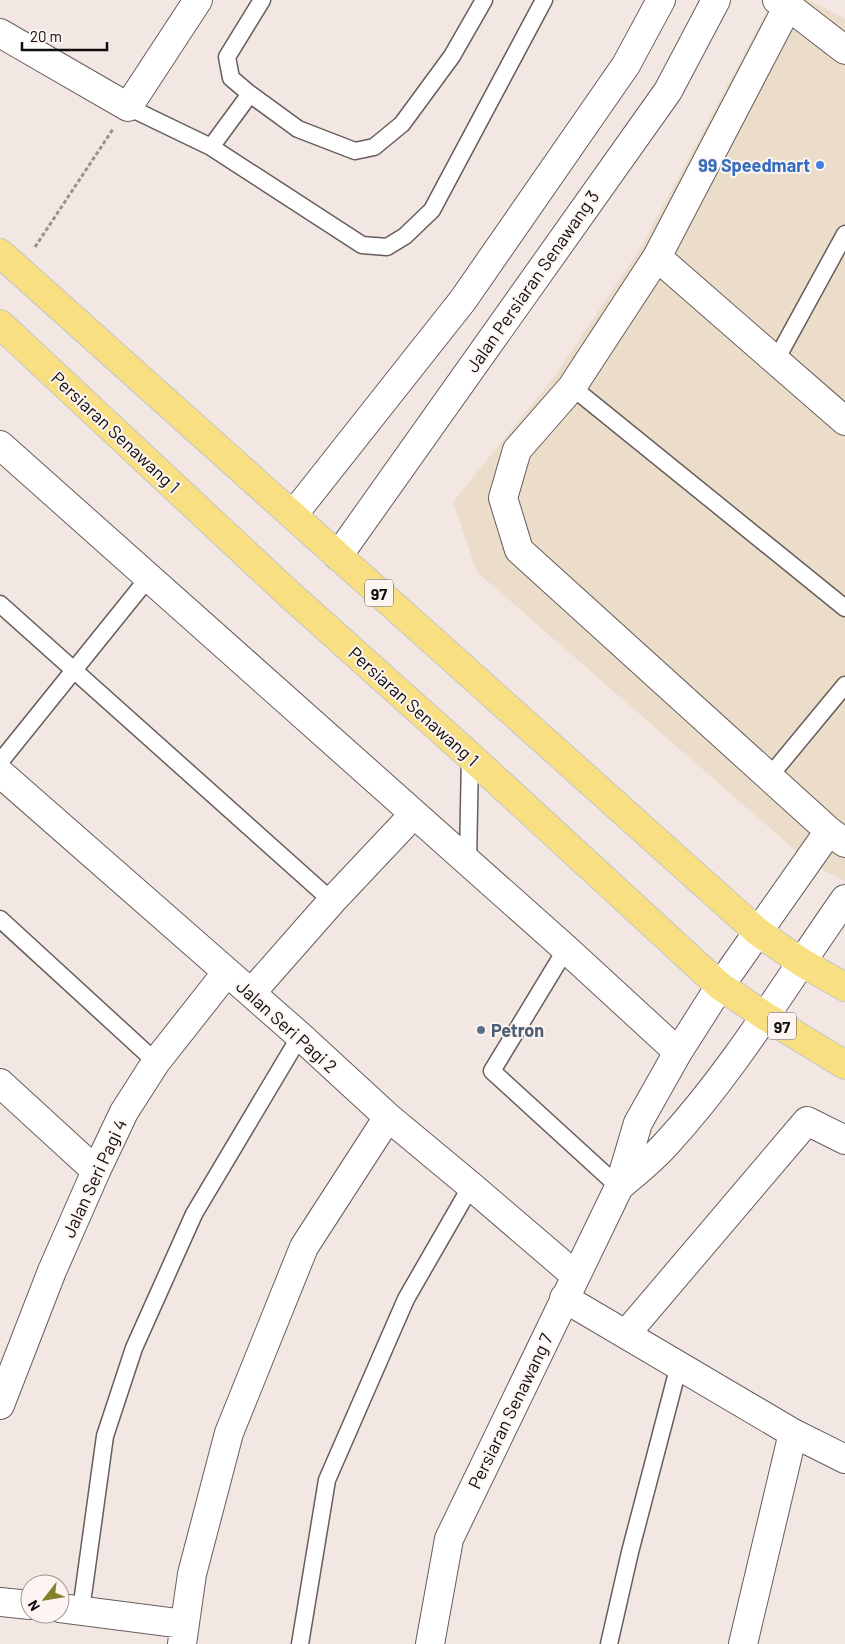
<svg xmlns="http://www.w3.org/2000/svg" width="845" height="1644" viewBox="0 0 845 1644" font-family="Barlow,sans-serif">
<style>
.commercial{fill:#ecddcb}
.lines{fill:none;stroke-linecap:round;stroke-linejoin:round}
.lane-casing{stroke:#675d5a;stroke-width:19}
.street-casing{stroke:#675d5a;stroke-width:30}
.secondary-casing{stroke:#675d5a;stroke-width:30}
.primary-casing{stroke:#c6c5c4;stroke-width:30}
.path{stroke:#9a928f;stroke-width:3;stroke-dasharray:4 2.5;stroke-linecap:butt}
.lane{stroke:#fff;stroke-width:16}
.street{stroke:#fff;stroke-width:28}
.secondary{stroke:#fff;stroke-width:28}
.primary{stroke:#f8e082;stroke-width:28}
.shop-dot{fill:#3f7fe0;stroke:#fdf5f1;stroke-width:2}
.service-dot{fill:#5c6f8a;stroke:#fdf5f1;stroke-width:2}
.labels{text-anchor:middle;dominant-baseline:central;stroke-width:4;stroke-linejoin:round;paint-order:stroke}
.shield{fill:#fdf5f1;stroke:#575250;stroke-width:1}
.shield-label{font-size:16px;font-weight:bold;fill:#100c0b}
.shop-label{font-size:18px;font-weight:bold;fill:#366cbe;stroke:#fdf5f1;text-anchor:end}
.street-label{font-size:18px;fill:#100c0b;stroke:#fdf5f1}
.service-label{font-size:18px;font-weight:bold;fill:#4e5e75;stroke:#fdf5f1;text-anchor:start}
</style>
<rect width="100%" height="100%" fill="#f2e7e3"/>
<path class="commercial" d="M773 0H810L845 19V881L811 864 477 572 453 502 554 377 640 249Z"/>
<g class="lines">
<defs>
<path id="lane" d="M250 94 231 78 227 57 262 0
M128 107 211 147 362 245 387 247 405 236 432 210 544 0
M211 147 250 94 298 129 355 151 374 147 402 124 452 56 484 0
M776 360 845 234
M572 387 845 608
M0 604 332 901
M0 762 149 577
M769 777 845 685
M468 861 470 756
M0 919 156 1062
M566 949 492 1071 619 1187
M81 1610 105 1436 134 1348 194 1214 300 1036
M300 1644 327 1480 406 1299 471 1186
M609 1644 630 1552 679 1365"/>
<path id="street" d="M777 0 788 6 845 50
M788 6 657 257 572 387 517 450 503 498 519 550 829 831 845 843
M0 33 128 107 198 0
M657 257 845 421
M0 445 566 949 678 1052
M0 773 300 1036 388 1117 471 1186 576 1276
M251 993 332 901 414 814
M0 1083 96 1171
M619 1187C635 1173 653 1159 667 1143 735 1069 787 981 845 899
M564 1298 793 1433 845 1459
M626 1334 807 1121 845 1140
M0 1405 52 1271 96 1171 124 1112 156 1062 227 972
M0 1602 30 1605
M60 1608 184 1624
M182 1644 192 1574 229 1433 304 1247 388 1117
M430 1644 449 1539 619 1187 638 1123 678 1052 720 986 829 831
M743 1644 793 1433"/>
<path id="secondary" d="M293 515 463 300 626 65 661 0
M338 556 668 91 716 0"/>
<path id="primary" d="M0 253 758 932 801 962 845 987
M0 324 289 594 470 756 720 986 765 1016 845 1065"/>
</defs>
<use href="#lane" class="lane-casing"/>
<use href="#street" class="street-casing"/>
<use href="#secondary" class="secondary-casing"/>
<use href="#primary" class="primary-casing"/>
<path class="path" d="M35 247 113 129"/>
<use href="#lane" class="lane"/>
<use href="#street" class="street"/>
<use href="#secondary" class="secondary"/>
<use href="#primary" class="primary"/>
</g>
<circle class="shop-dot" cx="820" cy="165" r="5"/>
<circle class="service-dot" cx="481" cy="1030" r="5"/>
<g class="labels">
<g class="shield">
<rect x="365" y="579.5" width="28" height="27" rx="4"/>
<rect x="768" y="1012.5" width="28" height="27" rx="4"/>
</g>
<g class="shield-label">
<text x="379" y="593">97</text>
<text x="782" y="1026">97</text>
</g>
<g class="shop-label">
<text x="810" y="165">99 Speedmart</text>
</g>
<g class="street-label">
<text transform="translate(532 281) rotate(-55)">Jalan Persiaran Senawang 3</text>
<text transform="translate(116 432) rotate(43)">Persiaran Senawang 1</text>
<text transform="translate(414 706) rotate(42)">Persiaran Senawang 1</text>
<text transform="translate(287 1026) rotate(42)">Jalan Seri Pagi 2</text>
<text transform="translate(94 1178) rotate(-65)">Jalan Seri Pagi 4</text>
<text transform="translate(510 1411) rotate(-64)">Persiaran Senawang 7</text>
</g>
<g class="service-label">
<text x="491" y="1030">Petron</text>
</g>
</g>
<g transform="translate(45 1599) rotate(239)"><circle r="24" fill="#fdf5f1" stroke="#9e9895"/>
<path d="M0-4L9 19L0 12L-9 19Z" fill="#84812a"/>
<text y="-8" font-size="14" font-weight="bold" text-anchor="middle" fill="#100c0b">N</text>
</g>
<path d="M22 42v8h85v-8" fill="none" stroke="#100c0b" stroke-width="2.5"/>
<text x="30" y="42" font-size="15" fill="#100c0b" stroke="#fdf5f1" stroke-width="4" paint-order="stroke">20 m</text>
</svg>
